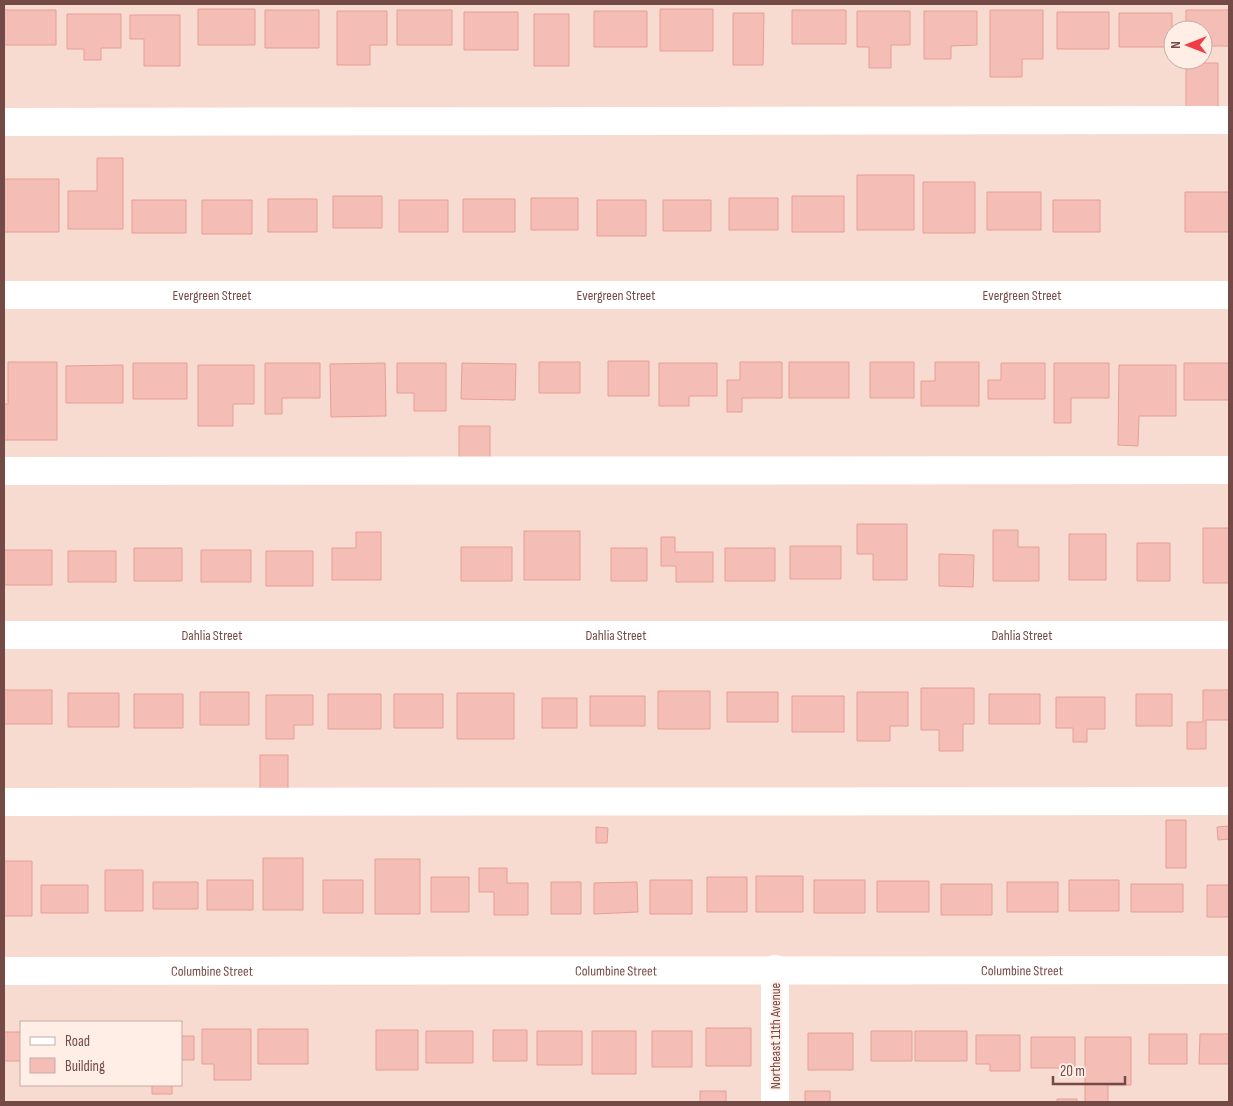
<svg xmlns="http://www.w3.org/2000/svg" width="1233" height="1106" viewBox="0 0 1233 1106" font-family="'Sofia Sans Condensed',sans-serif">
<style>
.residential{fill:#f7dbd0;fill-rule:evenodd}
.building{fill:#f4bdb5;stroke:#e79e95}
.lines{fill:none;stroke-linecap:round;stroke-linejoin:round}
.minor{stroke:#fff;stroke-width:28}
.labels{text-anchor:middle;dominant-baseline:central;stroke-width:4;stroke-linejoin:round;paint-order:stroke}
.street-label{font-size:14px;fill:#744a46;stroke:#ffeee6}
</style>
<rect width="100%" height="100%" fill="#fde9df"/>
<path class="residential" d="M4 4H1229V1102H4ZM1173 30H1203V60H1173ZM21 1022H181V1085H21Z"/>
<path class="building" d="M198 9H255V45H198Z
M660 9H713V51H660Z
M4 10H56V45H4Z
M265 10H319V48H265Z
M397 10H452V45H397Z
M792 10H846V44H792Z
M990 10H1043V59H1022V77H990Z
M1186 10H1229V46H1203V30H1186Z
M337 11H387V45H370V65H337Z
M594 11H647V47H594Z
M857 11H910V45H891V68H869V47H857Z
M924 11H977V45L951 46V59H924Z
M464 12H518V50H464Z
M1057 12H1109V49H1057Z
M733 13H764L763 65H733Z
M1119 13H1172V47H1119Z
M67 14H121V48H101V60H84V49H67Z
M534 14H569V66H534Z
M130 15H180V66H144V39H130Z
M1186 63H1218V111H1186Z
M97 158H123V229H68V191H97Z
M857 175H914V230H857Z
M4 179H59V232H4Z
M923 182H975V233H923Z
M987 192H1041V230H987Z
M1185 192H1229V232H1185Z
M333 196H382V228H333Z
M792 196H844V232H792Z
M531 198H578V230H531Z
M729 198H778V230H729Z
M268 199H317V232H268Z
M463 199H515V232H463Z
M132 200H186V233H132Z
M202 200H252V234H202Z
M399 200H448V232H399Z
M597 200H646V236H597Z
M663 200H711V231H663Z
M1053 200H1100V232H1053Z
M608 361H649V396H608Z
M8 362H57V440H4V404H8Z
M539 362H580V393H539Z
M740 362H782V398H742V412H727V380H740Z
M789 362H849V398H789Z
M870 362H914V398H870Z
M935 362H979V406H921V381H935Z
M133 363H187V399H133Z
M265 363H320V398H282V414H265Z
M385 363 386 416 331 417 330 364Z
M397 363H446V411H414V393H397Z
M462 363 516 364 515 400 461 399Z
M659 363H717V396H689V406H659Z
M1001 363H1045V399H988V380H1001Z
M1054 363H1109V398H1071V423H1054Z
M1184 363H1229V400H1184Z
M123 365V403H66V366Z
M198 365H254V404H233V426H198Z
M1119 365H1176V416H1139L1138 446 1118 445Z
M459 426H490V459H459Z
M857 524H907V580H873V554H857Z
M1203 528H1229V583H1203Z
M993 530H1018V547H1039V581H993Z
M524 531H580V580H524Z
M356 532H381V580H332V548H356Z
M1069 534H1106V580H1069Z
M661 537H675V552H713V582H676V566H661Z
M1137 543H1170V581H1137Z
M790 546H841V579H790Z
M461 547H512V581H461Z
M134 548H182V581H134Z
M611 548H647V581H611Z
M725 548H775V581H725Z
M4 550H52V585H4Z
M201 550H251V582H201Z
M68 551H116V582H68Z
M266 551H313V586H266Z
M939 554 974 555 973 587 939 586Z
M921 688H974V724H963V751H939V730H921Z
M4 690H52V724H4Z
M1203 690H1229V720H1206V749H1187V722H1203Z
M658 691H710V729H658Z
M200 692H249V725H200Z
M727 692H778V722H727Z
M857 692H908V726H890V741H857Z
M68 693H119V727H68Z
M457 693H514V739H457Z
M134 694H183V728H134Z
M328 694H381V729H328Z
M394 694H443V728H394Z
M989 694H1040V724H989Z
M1136 694H1172V726H1136Z
M266 695H313V725H294V739H266Z
M590 696H645V726H590Z
M792 696H844V732H792Z
M1056 697H1105V729H1087V742H1073V728H1056Z
M542 698H577V728H542Z
M260 755H288V791H260Z
M1166 820H1186V868H1166Z
M1229 826V839L1218 840 1217 827Z
M596 827 608 828 607 843H596Z
M263 858H303V910H263Z
M375 859H420V914H375Z
M4 861H32V916H4Z
M479 868H507V883H528V915H494V892H479Z
M105 870H143V911H105Z
M756 876H803V912H756Z
M431 877H469V912H431Z
M707 877H747V912H707Z
M207 880H253V910H207Z
M323 880H363V913H323Z
M650 880H692V914H650Z
M814 880H865V913H814Z
M1069 880H1119V911H1069Z
M877 881H929V912H877Z
M153 882H198V909H153Z
M551 882H581V914H551Z
M637 882 638 912 594 914V883Z
M1007 882H1058V912H1007Z
M941 884H992V915H941Z
M1131 884H1183V912H1131Z
M41 885H88V913H41Z
M1207 885H1229V917H1207Z
M706 1028H751V1066H706Z
M202 1029H251V1080H214V1064H202Z
M258 1029H308V1064H258Z
M376 1030H418V1070H376Z
M493 1030H527V1061H493Z
M426 1031H473V1063H426Z
M537 1031H582V1065H537Z
M592 1031H636V1074H592Z
M652 1031H692V1067H652Z
M871 1031H912V1061H871Z
M915 1031H967V1061H915Z
M4 1032H21V1061H4Z
M808 1033H853V1070H808Z
M1149 1034H1187V1064H1149Z
M1200 1034H1229V1064H1199Z
M976 1035H1020V1071H990V1064H976Z
M181 1036H194V1060H181Z
M1031 1037H1075V1068H1031Z
M1085 1037H1131V1085H1108V1102H1085Z
M152 1085H172V1094H152Z
M700 1091H726V1102H700Z
M805 1091H830V1102H805Z
M1057 1099H1077V1102H1057Z"/>
<g class="lines">
<g class="minor">
<path d="M4 122 1229 120"/>
<path id="s1" d="M4 295H1229"/>
<path d="M4 471 1229 470"/>
<path id="s2" d="M4 635H1229"/>
<path d="M4 802 1229 801"/>
<path d="M775 969V1102"/>
<path id="s3" d="M4 971 1229 970"/>
</g>
</g>
<g class="labels">
<g class="street-label">
<text stroke="none"><textPath href="#s1" startOffset="208">Evergreen Street</textPath></text>
<text stroke="none"><textPath href="#s1" startOffset="612">Evergreen Street</textPath></text>
<text stroke="none"><textPath href="#s1" startOffset="1018">Evergreen Street</textPath></text>
<text stroke="none"><textPath href="#s2" startOffset="208">Dahlia Street</textPath></text>
<text stroke="none"><textPath href="#s2" startOffset="612">Dahlia Street</textPath></text>
<text stroke="none"><textPath href="#s2" startOffset="1018">Dahlia Street</textPath></text>
<text stroke="none"><textPath href="#s3" startOffset="612">Columbine Street</textPath></text>
<text stroke="none"><textPath href="#s3" startOffset="208">Columbine Street</textPath></text>
<text stroke="none"><textPath href="#s3" startOffset="1018">Columbine Street</textPath></text>
<text transform="translate(775 1036) rotate(-90)">Northeast 11th Avenue</text>
</g>
</g>
<rect width="1233" height="1106" fill="none" stroke="#744a46" stroke-width="10"/>
<rect x="20" y="1021" width="162" height="65" fill="#ffeee6" stroke="#c7aca6"/>
<rect x="30" y="1037" width="25" height="8" fill="#ffffff" stroke="#c7aca6"/>
<text x="65" y="1046" font-size="15" fill="#744a46">Road</text>
<rect x="30" y="1058" width="25" height="15" fill="#f4bdb5" stroke="#c7aca6"/>
<text x="65" y="1071" font-size="15" fill="#744a46">Building</text>
<g transform="translate(1188 45) rotate(270)"><circle r="24" fill="#ffeee6" stroke="#c7aca6"/>
<path d="M0-4L9 19L0 12L-9 19Z" fill="#ee3d46"/>
<text y="-8" font-size="14" font-weight="bold" text-anchor="middle" fill="#744a46">N</text>
</g>
<path d="M1053 1076v8h72v-8" fill="none" stroke="#744a46" stroke-width="2.5"/>
<text x="1060" y="1076" font-size="15" fill="#744a46" stroke="#ffeee6" stroke-width="4" paint-order="stroke">20 m</text>
</svg>
